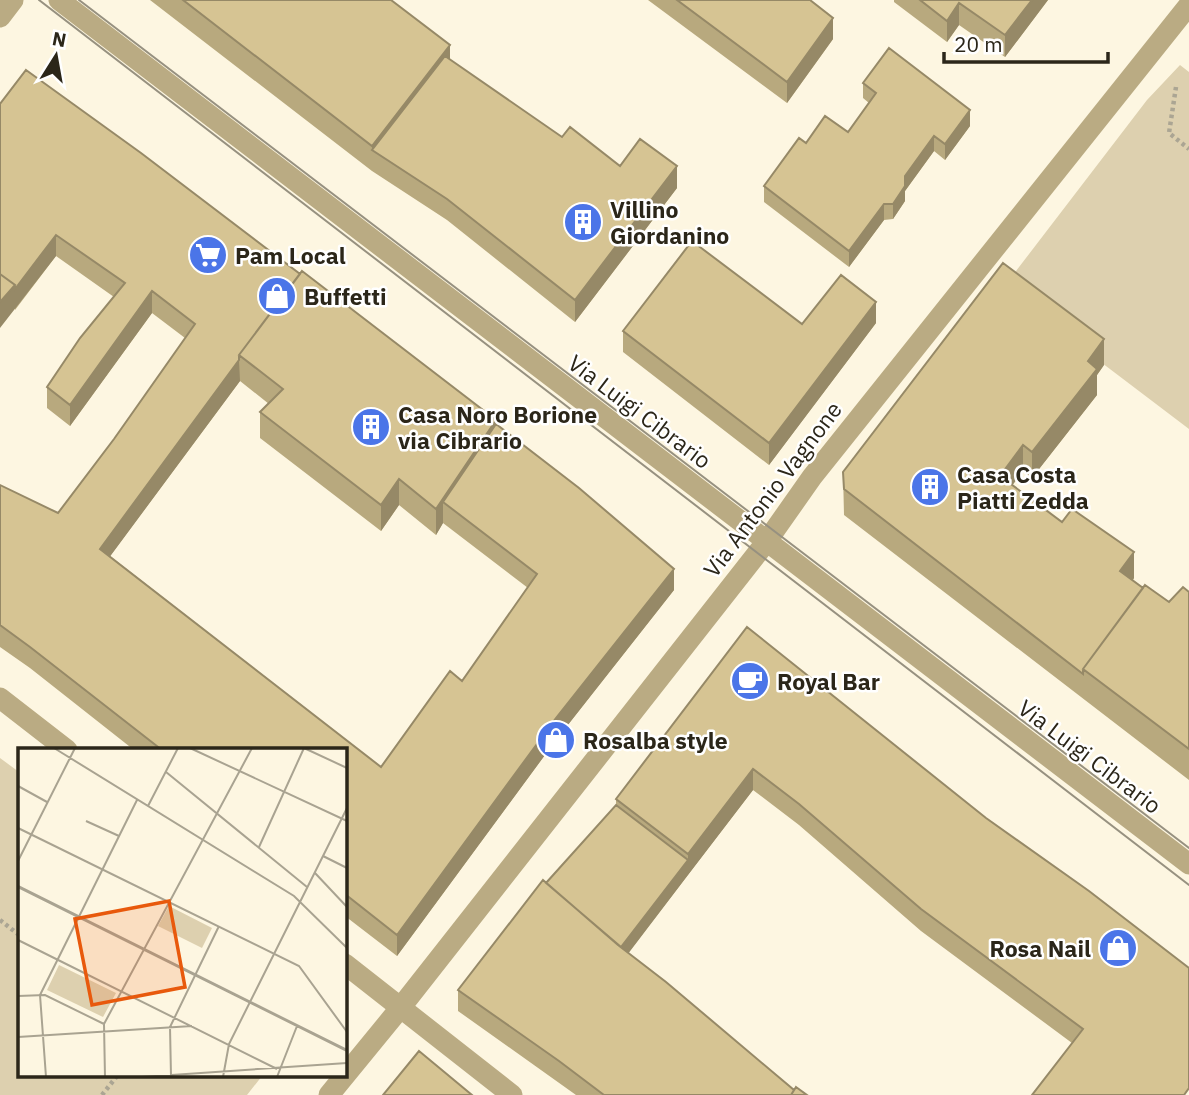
<svg xmlns="http://www.w3.org/2000/svg" width="1189" height="1095" viewBox="0 0 1189 1095" font-family="'IBM Plex Sans',sans-serif">
<style>
.green{fill:#ddd0af}
.lines{fill:none;stroke-linecap:round;stroke-linejoin:round}
.path{stroke:#aba593;stroke-width:4.5;stroke-dasharray:3.5 3.5;stroke-linecap:butt}
.minor{stroke:#baab83;stroke-width:21}
.tram{stroke:#979180;stroke-width:2}
.wall{fill:#b8a97e;fill-rule:evenodd}
.shaded-wall{fill:#968967}
.building{fill:#d6c493;stroke:#968967;stroke-width:2}
.labels{text-anchor:middle;dominant-baseline:central;stroke-width:5;stroke-linejoin:round;paint-order:stroke}
.poi-label{font-size:23px;font-weight:bold;fill:#2b2619;stroke:#fff;text-anchor:start}
.street-label{font-size:23px;fill:#2b2619;stroke:#fff}
.inset-road{fill:none;stroke:#a9a391;stroke-width:2}
.view{fill:#e8590c;fill-opacity:0.15;stroke:#e8590c;stroke-width:3.5}
.inset-edge{fill:none;stroke:#2b2619;stroke-width:3.5}
</style>
<rect width="100%" height="100%" fill="#fdf6e1"/>
<path class="green" d="M1180 65 1189 72V429L1003 288 1147 100Z
M0 758 19 772V1076H262L247 1095H0Z"/>
<g class="lines">
<path class="path" d="M1176 87 1169 133 1189 149
M0 920 19 935
M102 1095 117 1076"/>
<path class="minor" d="M59 0 1189 864
M0 17 13 0
M0 698 67 750
M345 964 512 1095
M329 1095 401 1007 767 541 812 477 1189 5"/>
<path class="tram" d="M39 0 1189 885
M79 0 1189 848"/>
</g>
<path class="wall" d="M150 0H391L450 60 562 137 620 166 677 188 575 322 447 220 372 171Z
M648 0H810L833 39 787 103Z
M894 0H1048L1005 57 959 25 947 42 894 2Z
M863 83 970 126 945 160 934 151 905 191V201L893 219 884 220 849 267 764 202V186L806 143 848 132 869 103 863 98Z
M0 104 496 424 674 590 556 740 397 956 345 916V750H134L30 668 0 647V485L58 513 114 439 185 338 152 313 70 426 47 408V387L114 297 56 256 15 310ZM240 381 269 404 260 412V438L381 531 399 505 436 535 443 523 528 588 462 681 381 767 110 556Z
M876 323 769 465 623 352V331L802 324Z
M1104 365 1097 375V395L1032 478 1023 471 1012 485 1134 578 1133 580 1143 588 1169 602 1189 592V780L844 515 843 472Z
M747 627 986 818 1189 968 1072 1043 921 931 799 825 753 790 628 953 794 1090 807 1095H576L458 1011V990L546 883 616 805V799Z"/>
<path class="shaded-wall" d="M1032 0H1048L1005 57V35Z
M959 3V25L947 42V21Z
M833 18V39L787 103V82Z
M450 45V71L372 150V146Z
M970 110V126L945 160V144Z
M934 136V151L905 191V176Z
M677 166V188L575 322V300Z
M905 186V201L893 219V204Z
M884 204V220L849 267V251Z
M56 235V256L0 328V302Z
M152 291V313L70 426V405Z
M876 302V323L769 465V443Z
M1104 339V365L1097 375V395L1032 478V452L1088 361Z
M239 360 240 381 100 570V549Z
M496 420V446L443 502V523L436 535V509Z
M1023 445V471L1000 502V476Z
M399 479V505L381 531V505Z
M1134 552V578L1120 597V571Z
M674 569V590L556 740 397 956V935L556 718Z
M753 769V790L688 875V854Z
M688 860V875L618 967V951Z"/>
<path class="building" d="M183 0H391L450 45 372 146Z
M677 0H810L833 18 787 82Z
M920 0H1032L1005 35 959 3 947 21Z
M889 48 970 110 945 144 934 136 905 176V186L893 204H884L849 251 764 186 799 138 806 143 825 116 848 132 876 93 863 83Z
M445 56 562 137 570 127 620 166 640 139 677 166 575 300 447 199 372 150Z
M26 70 141 153 300 274 239 355V360L100 549 381 767 450 671 462 681 537 574 443 502 496 424 579 488 674 569 556 718 397 935 345 894V750H162L30 647 0 625V485L58 513 114 439 195 324 152 291 70 405 47 387 80 338 125 283 56 235 15 289V285L0 274V104Z
M692 241 802 324 841 275 876 302 769 443 623 331Z
M1003 263 1104 339 1088 361 1097 369 1032 452 1023 445 1000 476 1062 522 1072 509 1134 552 1120 571 1143 588 1083 669V674L844 489 843 472Z
M302 271 496 420 436 509 399 479 381 505 260 412 283 389 239 355Z
M0 274 15 285 0 302Z
M1145 585 1169 602 1183 587 1189 592V749L1083 669Z
M747 627 986 818 1089 891 1189 968V1088L1184 1095H1032L1083 1029 921 909 799 804 753 769 688 854 616 799Z
M616 805 688 860 621 947 546 883Z
M543 880 618 945 666 982 794 1090 791 1095H604L559 1061 458 990Z
M419 1051 472 1095H383Z
M796 1087 807 1095H791Z"/>
<defs>
<symbol id="building-disc" viewBox="-11 -11 22 22"><circle r="9.5" fill="#4b75e8" stroke="#fff"/><path d="M-4-6H4V6H1V3H-1V6H-4ZM-2.5-4.3h1.7v1.8h-1.7ZM.8-4.3h1.7v1.8H.8ZM-2.5-1h1.7V.8h-1.7ZM.8-1h1.7V.8H.8Z" fill="#fff"/></symbol>
<symbol id="supermarket-disc" viewBox="-11 -11 22 22"><circle r="9.5" fill="#4b75e8" stroke="#fff"/><path d="M-6-5.5h2.5l.6 2H6L4.5 2H-2.5L-4.4-4H-6ZM-1.5 3.2a1.3 1.3 0 1 0 .1 0ZM3 3.2a1.3 1.3 0 1 0 .1 0Z" fill="#fff"/></symbol>
<symbol id="shop-disc" viewBox="-11 -11 22 22"><circle r="9.5" fill="#4b75e8" stroke="#fff"/><path d="M-5-2.5h2.3a2.7 3.5 0 0 1 5.4 0H5L5.5 6h-11ZM-1.5-2.5h3a1.5 2.3 0 0 0-3 0Z" fill="#fff"/></symbol>
<symbol id="cafe-disc" viewBox="-11 -11 22 22"><circle r="9.5" fill="#4b75e8" stroke="#fff"/><path d="M-5.5-4.5H6V0H3Q3 3.5 0 3.5H-2.5Q-5.5 3.5-5.5 0ZM3-3.2v2h1.7v-2ZM-6 4.5H4V6H-6Z" fill="#fff"/></symbol>
</defs>
<g fill-rule="evenodd">
<use href="#building-disc" x="561" y="200" width="44" height="44"/>
<use href="#supermarket-disc" x="186" y="233" width="44" height="44"/>
<use href="#shop-disc" x="255" y="274" width="44" height="44"/>
<use href="#building-disc" x="349" y="405" width="44" height="44"/>
<use href="#building-disc" x="908" y="465" width="44" height="44"/>
<use href="#cafe-disc" x="728" y="659" width="44" height="44"/>
<use href="#shop-disc" x="534" y="718" width="44" height="44"/>
<use href="#shop-disc" x="1096" y="926" width="44" height="44"/>
</g>
<g class="labels">
<g class="poi-label">
<text x="610" y="209">Villino<tspan x="610" dy="26">Giordanino</tspan></text>
<text x="235" y="255">Pam Local</text>
<text x="304" y="296">Buffetti</text>
<text x="398" y="414">Casa Noro Borione<tspan x="398" dy="26">via Cibrario</tspan></text>
<text x="957" y="474">Casa Costa<tspan x="957" dy="26">Piatti Zedda</tspan></text>
<text x="777" y="681">Royal Bar</text>
<text x="583" y="740">Rosalba style</text>
<text x="1091" y="948" text-anchor="end">Rosa Nail</text>
</g>
<g class="street-label">
<text transform="translate(640 411) rotate(37)">Via Luigi Cibrario</text>
<text transform="translate(772 489) rotate(-53)">Via Antonio Vagnone</text>
<text transform="translate(1090 756) rotate(37)">Via Luigi Cibrario</text>
</g>
</g>
<g transform="translate(18 748)">
<rect width="329" height="329" fill="#fdf6e1"/>
<path d="M151 158 194 180 184 200 140 178ZM41 217 98 245 85 269 29 242Z" fill="#ddd0af"/>
<path class="inset-road" d="M36 0 276 148 329 200M172 0 329 73M286 0 329 20M148 24 289 139M0 38 29 54M130 58 160 0M68 73 101 88M0 80 281 218 329 284M241 99 286 0M305 108 329 120M0 113 57 0M297 125 329 159M0 138 329 302M0 139 329 303M0 192 259 321M0 248 27 247 86 276M0 289 174 278M153 328 152 279 201 178M28 329 22 247 119 52M87 329 86 276 234 0M124 329 329 315M205 329 211 296 329 60M259 329 279 278"/>
<path class="view" d="M151 153 167 239 74 257 57 171Z"/>
<rect width="329" height="329" class="inset-edge"/>
</g>
<g transform="translate(56 56) rotate(11)" stroke="#ffffff" stroke-width="5" paint-order="stroke">
<path d="M0-5L12 26L0 18L-12 26Z" fill="#2b2619"/>
<text y="-10" font-size="19" font-weight="bold" text-anchor="middle" fill="#2b2619">N</text>
</g>
<path d="M944 52v10h164v-10" fill="none" stroke="#2b2619" stroke-width="3.5"/>
<text x="954" y="52" font-size="21" fill="#2b2619" stroke="#ffffff" stroke-width="5" paint-order="stroke">20 m</text>
</svg>
